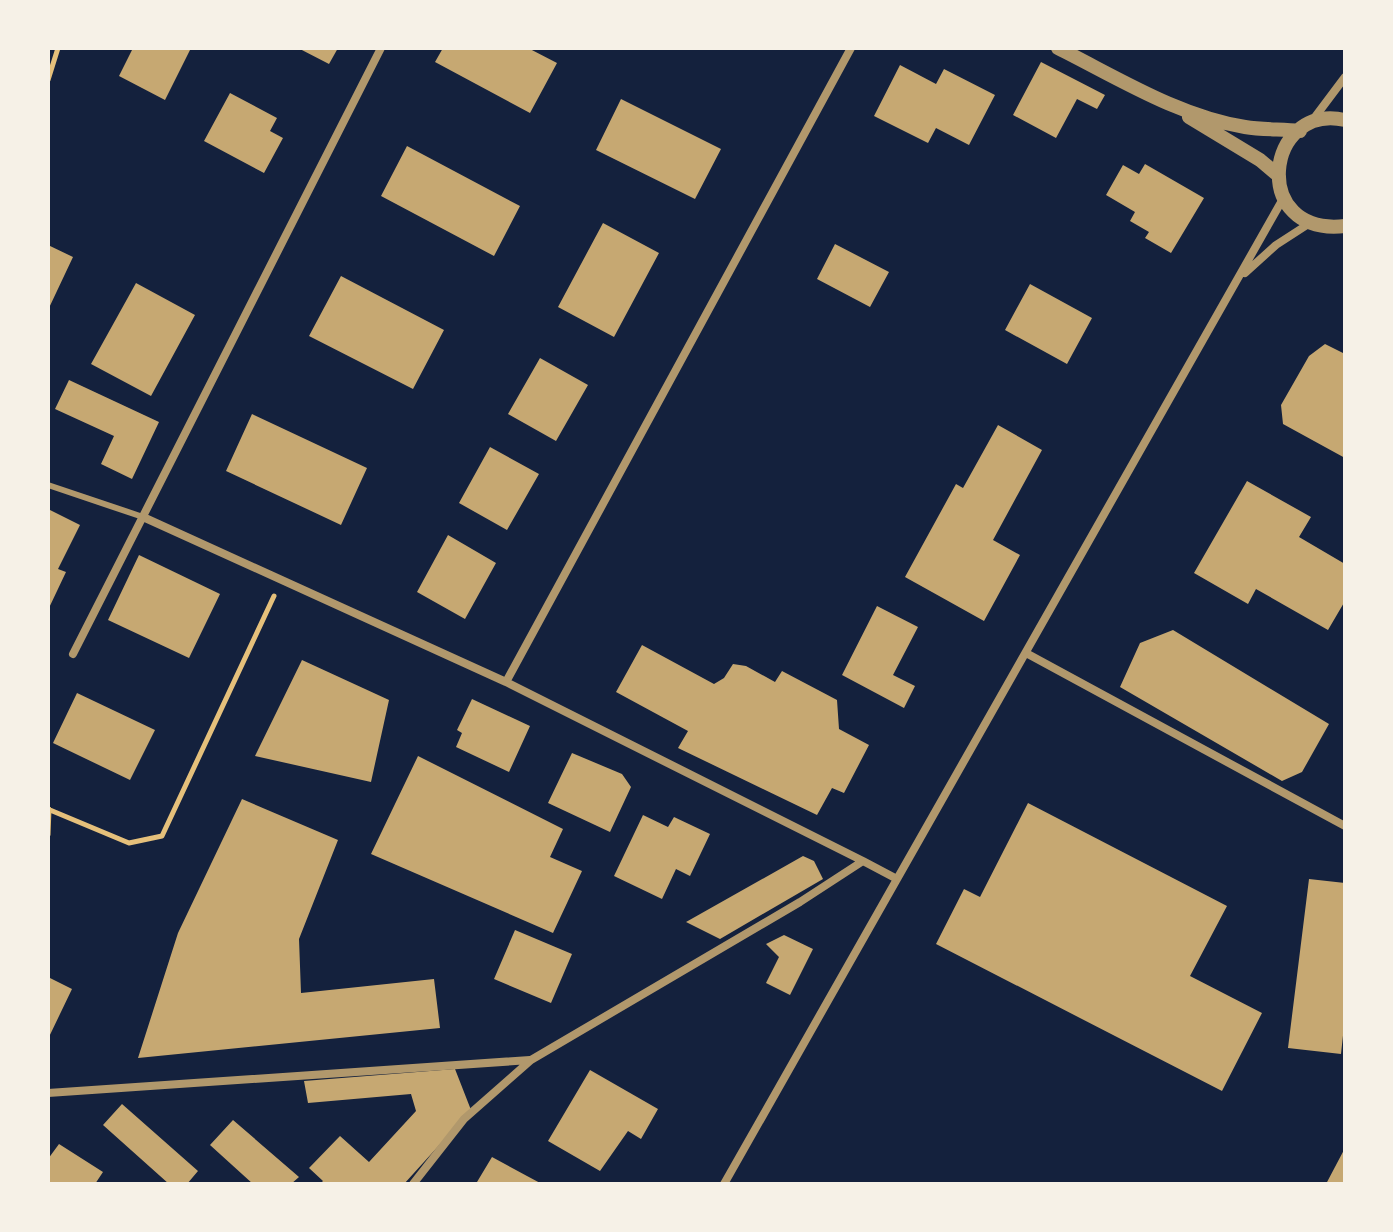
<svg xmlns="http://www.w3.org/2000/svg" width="1393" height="1232" viewBox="0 0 1393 1232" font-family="'Asap Condensed',sans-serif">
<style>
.building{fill:#c6a872}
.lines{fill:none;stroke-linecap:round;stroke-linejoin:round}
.path{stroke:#e5c07b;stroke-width:5}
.service{stroke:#b1986c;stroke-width:6}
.minor{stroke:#b1986c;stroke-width:8}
.tertiary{stroke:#b1986c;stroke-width:14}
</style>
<rect width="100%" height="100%" fill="#14213d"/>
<path class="building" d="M133 48H191L165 100 119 76Z
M298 48H338L329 64Z
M443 48H528L557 63 530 113 435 62Z
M1041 62 1105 95 1097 109 1077 99 1056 138 1013 115Z
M900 65 936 84 944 69 995 95 969 145 936 128 928 143 874 116Z
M230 93 277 118 270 131 283 138 264 173 204 141Z
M621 99 721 149 695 199 596 150Z
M407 146 520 206 494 256 381 196Z
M1145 164 1204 198 1171 253 1145 238 1149 232 1130 221 1135 212 1106 195 1123 165 1139 174Z
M603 223 659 253 614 337 558 307Z
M835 244 889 272 870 307 817 279Z
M48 245 73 257 48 310Z
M341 276 444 330 413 389 309 336Z
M136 283 195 315 151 396 91 364Z
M1030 284 1092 318 1067 364 1005 330Z
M1325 344 1345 354V458L1283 424 1281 405 1309 356Z
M540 358 588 385 556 441 508 414Z
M69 380 159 422 132 479 101 464 114 436 55 409Z
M252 414 367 468 341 525 226 471Z
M998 425 1042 450 993 540 1020 555 984 621 905 577 956 484 963 488Z
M490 447 539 474 507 530 459 503Z
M1247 481 1311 517 1299 537 1345 564V601L1328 630 1256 589 1248 604 1194 573Z
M48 509 80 525 58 569 66 572 48 610Z
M448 535 496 563 465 619 417 592Z
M139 555 220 594 189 658 108 620Z
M877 606 918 627 893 675 915 686 904 708 842 675Z
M1173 630 1329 724 1302 772 1282 781 1120 687 1140 643Z
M642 645 714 684 724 678 733 664 746 666 775 682 782 671 837 700 839 729 869 745 844 793 832 788 817 815 678 748 688 731 616 692Z
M302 660 389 700 371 782 255 756Z
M77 693 155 730 130 780 53 743Z
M472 699 530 726 509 772 456 747 462 733 457 730Z
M572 753 622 774 631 787 610 832 548 803Z
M418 756 563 829 550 857 582 871 553 933 371 854Z
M242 799 338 840 299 939 301 993 434 979 440 1028 138 1058 178 933Z
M1028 803 1227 906 1190 976 1262 1013 1222 1091 936 944 964 889 980 897Z
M643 815 668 827 674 817 710 834 690 876 676 869 662 899 614 876Z
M803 856 814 861 823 879 720 939 686 922Z
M1309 879 1345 883V1017L1341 1054 1288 1048Z
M515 930 572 954 551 1003 494 979Z
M784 935 813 949 790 995 766 983 779 957 766 944Z
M48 977 72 989 48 1039Z
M455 1069 471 1110 404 1184H320L323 1181 309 1168 340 1136 369 1162 416 1111 411 1094 308 1103 304 1081Z
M590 1070 658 1109 641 1139 628 1131 600 1171 548 1141Z
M122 1104 198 1171 187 1184H169L103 1125Z
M233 1120 299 1177 291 1184H253L210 1145Z
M59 1144 103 1172 95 1184H48V1159Z
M1345 1148V1184H1326Z
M492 1157 527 1176 542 1184H479L477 1182Z"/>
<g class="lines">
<path class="path" d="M48 80 58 48
M50 810 129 843 162 836 274 596
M48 835 49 809"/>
<path class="service" d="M48 485 143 517"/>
<path class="minor" d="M1312 121 1345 77
M1245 273 1276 245 1310 223
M143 517 506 682 863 861
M1026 653 1345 826
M73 654 381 48
M506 682 851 48
M48 1093 530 1060
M413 1184 464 1119 531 1060 800 902 863 861 897 879
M724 1184 1284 197"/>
<path class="tertiary" d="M1058 48C1118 78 1178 116 1245 127 1263 130 1282 129 1300 131
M1189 117 1260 160 1279 176
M1345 120C1265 102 1249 237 1345 226"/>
</g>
<rect width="1393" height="1232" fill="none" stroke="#f6f1e7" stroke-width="100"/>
</svg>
